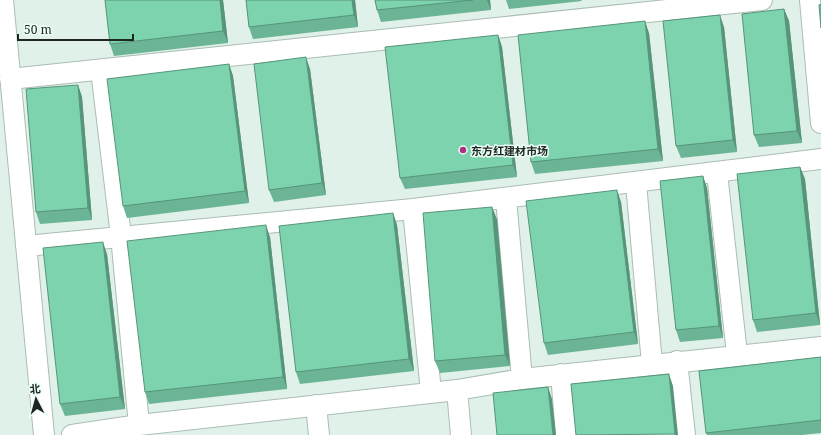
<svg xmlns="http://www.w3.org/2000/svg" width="821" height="435" viewBox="0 0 821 435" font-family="'Noto Serif','Noto Sans SC',serif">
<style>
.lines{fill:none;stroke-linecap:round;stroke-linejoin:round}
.minor-casing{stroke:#abbdb4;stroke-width:22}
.minor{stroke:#fff;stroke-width:20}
.wall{fill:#6bb596}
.shaded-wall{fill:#57947a}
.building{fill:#7cd3ae;stroke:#57947a}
.poi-dot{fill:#ad3182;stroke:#ecfff6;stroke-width:1.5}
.labels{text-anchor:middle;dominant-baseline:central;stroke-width:3;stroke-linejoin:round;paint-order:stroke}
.poi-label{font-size:11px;font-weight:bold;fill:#1e2522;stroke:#ecfff6;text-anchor:start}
</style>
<rect width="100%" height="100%" fill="#dff1e8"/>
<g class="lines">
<defs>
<path id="minor" d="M3 0 44 435
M810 0 821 123
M101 70 121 236 139 425
M10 79 762 0
M717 173 737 354
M636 183 652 364
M506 199 522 379
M413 209 431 392
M26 246 413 209 821 159
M677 361 685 435
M561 374 566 435
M457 390 461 435
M316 405 319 435
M72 435 139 425 457 390 522 379 821 347"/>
</defs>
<use href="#minor" class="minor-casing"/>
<use href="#minor" class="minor"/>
</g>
<path class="wall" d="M105 0H223L228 43 114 56 110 44Z
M246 0H355L358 27 253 39 249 27Z
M375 0H490L491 10 381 22 377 10Z
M506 0H581L582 1 509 9Z
M784 9 789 21 802 143 759 147 754 135Z
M724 27 737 152 681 158 676 146Z
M649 33 663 161 535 174 531 162Z
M498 35 502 47 517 177 405 189 400 178Z
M229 64 233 76 249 203 127 218 123 206Z
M310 69 326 195 274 202 269 190Z
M78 85 82 97 92 220 40 224 36 212Z
M800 167 805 179 820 325 757 332 753 320Z
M703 176 707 188 723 338 680 342 676 330Z
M621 202 638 344 548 355 544 343Z
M393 213 397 225 414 371 300 384 296 372Z
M497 219 510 366 440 373 435 361Z
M270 237 287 389 149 404 145 392Z
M107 254 125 409 65 416 60 404Z
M821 357V433L802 435H707L706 433Z"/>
<path class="shaded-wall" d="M220 0H223L228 43 223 31Z
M352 0H355L358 27 354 15Z
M487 0H490L491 10Z
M784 9 789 21 802 143 797 131Z
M720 15 724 27 737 152 733 140Z
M645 21 649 33 663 161 658 149Z
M498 35 502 47 517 177 513 165Z
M306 57 310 69 326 195 322 183Z
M229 64 233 76 249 203 245 191Z
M78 85 82 97 92 220 88 208Z
M800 167 805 179 820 325 816 313Z
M703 176 707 188 723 338 719 326Z
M617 190 621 202 638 344 634 332Z
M492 207 497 219 510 366 505 355Z
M393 213 397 225 414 371 409 359Z
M266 225 270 237 287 389 283 377Z
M103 242 107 254 125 409 120 397Z
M669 374 673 386 678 435H675Z
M548 387 552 399 556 435H553Z"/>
<path class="building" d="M105 0H220L223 31 110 44Z
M246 0H352L354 15 249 27Z
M375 0H473L377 10Z
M821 4V28L819 5Z
M784 9 797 131 754 135 742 14Z
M720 15 733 140 676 146 663 21Z
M645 21 658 149 531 162 518 35Z
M498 35 513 165 400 178 385 47Z
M306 57 322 183 269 190 254 64Z
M229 64 245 191 123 206 107 79Z
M78 85 88 208 36 212 26 89Z
M800 167 816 313 753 320 737 174Z
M703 176 719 326 676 330 660 181Z
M617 190 634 332 544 343 526 201Z
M492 207 505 355 435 361 423 213Z
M393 213 409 359 296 372 279 226Z
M266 225 283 377 145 392 127 241Z
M103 242 120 397 60 404 43 248Z
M821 357V420L706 433 699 371Z
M669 374 675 434 576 435 571 384Z
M548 387 553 435H497L493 393Z"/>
<circle class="poi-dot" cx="463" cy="150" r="4"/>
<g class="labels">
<g class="poi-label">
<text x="471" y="150">东方红建材市场</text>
</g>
</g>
<g transform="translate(36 399) rotate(354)" stroke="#ecfff6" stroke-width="3" paint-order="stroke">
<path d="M0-3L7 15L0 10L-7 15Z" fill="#1e2522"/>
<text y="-6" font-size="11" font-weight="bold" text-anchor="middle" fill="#1e2522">北</text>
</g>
<path d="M18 34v6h115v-6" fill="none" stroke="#1e2522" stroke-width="2"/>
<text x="24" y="34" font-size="12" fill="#1e2522" stroke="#ecfff6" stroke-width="3" paint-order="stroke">50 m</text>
</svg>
